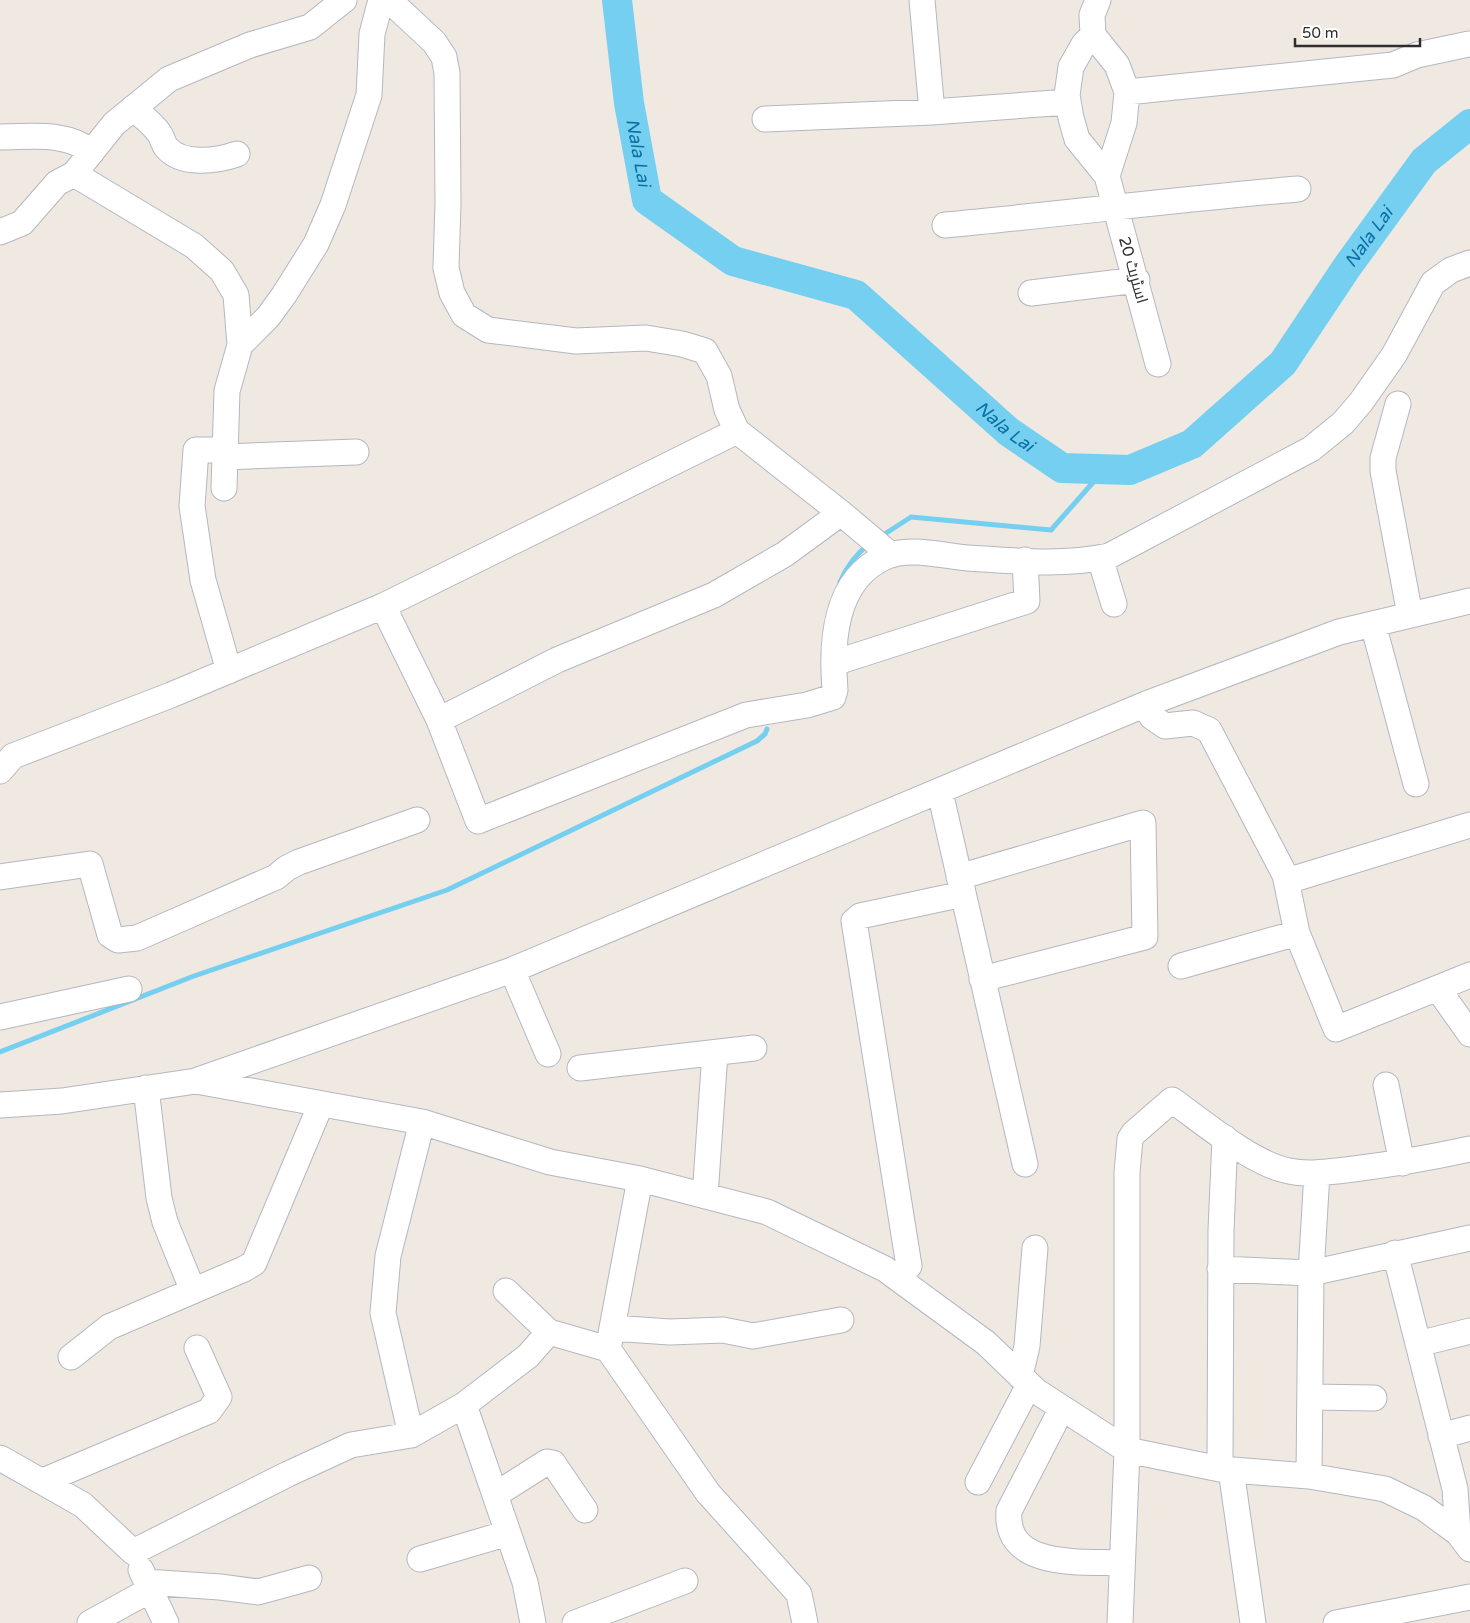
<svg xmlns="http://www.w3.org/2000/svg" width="1470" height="1623" viewBox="0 0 1470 1623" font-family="'Varela Round',Cairo,sans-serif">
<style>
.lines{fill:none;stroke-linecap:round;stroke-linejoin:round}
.stream{stroke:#75cff0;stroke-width:5}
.river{stroke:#75cff0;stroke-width:30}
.minor-casing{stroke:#b4b7c1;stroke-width:27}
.minor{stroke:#fff;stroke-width:25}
.labels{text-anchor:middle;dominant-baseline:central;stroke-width:4;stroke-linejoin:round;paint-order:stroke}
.street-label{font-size:16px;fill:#2e2e2e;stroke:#fff}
.water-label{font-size:18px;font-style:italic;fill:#0d6fa3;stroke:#fff}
</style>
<rect width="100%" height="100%" fill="#efe9e1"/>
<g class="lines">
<path class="stream" d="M880 537 911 517 1051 530 1104 470
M840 582C847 566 855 555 869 544
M0 1052 194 976 447 890 757 741 765 734 767 729"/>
<path class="river" id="s1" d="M617 0 629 103 647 200 733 261 856 295 1009 432 1062 468 1130 470 1192 444 1283 363 1347 267 1424 161 1470 124"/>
<defs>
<path id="minor" d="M389 0 434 42 444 57 447 73 448 203 446 268 452 293 464 315 488 330 576 341 646 338 682 344 705 351 719 376 727 410 737 431 841 513 891 555
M922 0 932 112
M1098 0 1092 15 1093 35 1117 65 1127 92 1124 123 1107 176
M1093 35 1084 44 1071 67 1067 95 1071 118 1077 139 1107 176 1158 364
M1127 92 1393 65 1417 55 1469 44
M133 108C142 116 152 123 159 133 162 137 163 143 166 147 181 166 217 161 237 154
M765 119 932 112 1068 102
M0 137C31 137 66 131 92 152
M74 174 114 124 169 79 250 45 310 27 344 0
M945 225C1063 214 1180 199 1298 189
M0 232 22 223 57 183 74 174 194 246 222 271 236 295 240 345 227 391 224 488
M1031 293 1137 280
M240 345 268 317 284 295 316 244 333 205 369 95 372 34 381 0
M1398 404 1383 458V471L1410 615
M224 450H196L192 506 203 580 229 671
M223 457 356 452
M1100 558 1114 604
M383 606 439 720 478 821 746 715 807 705 833 697 835 690C831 642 834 580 885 557 909 546 943 556 968 558 1015 561 1063 566 1109 556L1311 449 1343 423 1361 402 1394 355 1433 283 1451 270 1470 263
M1373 624 1416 784
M834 663 1027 601 1025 560
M1146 704 1152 717 1165 726 1193 723 1209 730 1285 875 1297 933 1336 1029 1470 975
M439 720 557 660 714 595 785 554 841 513
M0 771 13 756 171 695 383 606 737 431
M940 792 1025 1164
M0 877 90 864 110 935 118 940 137 938 276 877 287 868 299 862 417 820
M959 877 1143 823 1145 937 982 979
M1287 881 1470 825
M1181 966 1297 933
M512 970 548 1054
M1438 989 1470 1034
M0 1017 129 989
M580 1068 754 1048
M198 1080 512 970 1146 704 1339 632 1470 601
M1386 1085 1402 1163
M146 1088 159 1198 165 1222 193 1291
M0 1105 62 1101 196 1081 422 1122 550 1162 640 1179 767 1212 885 1269 986 1343 1036 1391 1127 1450 1220 1469 1309 1476 1385 1489 1424 1508 1458 1533 1470 1549
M705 1196 715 1053
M1395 1253 1455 1489 1458 1533
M909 1266 854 921 860 916 963 894
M1220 1269 1311 1273 1470 1238
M506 1291 549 1332
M612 1328 670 1332 723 1330 753 1336 841 1320
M609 1344 640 1179
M1418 1344 1470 1331
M71 1357 109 1327 244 1269 254 1263 321 1104
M1020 1376 1027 1346 1035 1248
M1310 1397 1374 1398
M464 1405 525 1582 533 1623
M1062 1408 1009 1511C1004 1570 1084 1561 1122 1563
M411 1435 383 1313 388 1256 422 1122
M1441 1436 1470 1428
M0 1458 83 1505 133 1552 288 1474 351 1445 411 1435 464 1405 528 1356 549 1332 608 1349 708 1493 799 1594 805 1623
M1220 1469 1221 1230 1225 1138
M1231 1470 1253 1623
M1309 1476 1311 1273 1317 1173
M43 1481 209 1411 219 1397 197 1348
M978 1482 1029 1385
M495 1495 547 1462 553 1463 585 1510
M420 1559 508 1533
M141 1570 166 1623
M146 1582 220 1587 258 1592 309 1578
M90 1623 150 1590
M575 1623 685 1581
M1120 1623 1127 1450V1172L1130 1139 1134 1133 1172 1100C1203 1122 1252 1164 1289 1171 1307 1175 1327 1172 1346 1170 1388 1165 1429 1158 1470 1149
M1336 1623 1470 1597"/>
</defs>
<use href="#minor" class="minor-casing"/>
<use href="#minor" class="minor"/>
</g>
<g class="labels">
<g class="street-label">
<text transform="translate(1133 270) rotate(74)">اسٹریٹ 20</text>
</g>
<g class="water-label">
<text stroke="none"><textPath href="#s1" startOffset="154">Nala Lai</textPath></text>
<text stroke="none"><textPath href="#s1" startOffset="1114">Nala Lai</textPath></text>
<text stroke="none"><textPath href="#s1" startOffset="634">Nala Lai</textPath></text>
</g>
</g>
<path d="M1295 38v8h125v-8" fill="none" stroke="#2e2e2e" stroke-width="2.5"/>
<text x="1302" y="38" font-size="15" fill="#2e2e2e" stroke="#ffffff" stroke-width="4" paint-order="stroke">50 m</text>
</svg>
